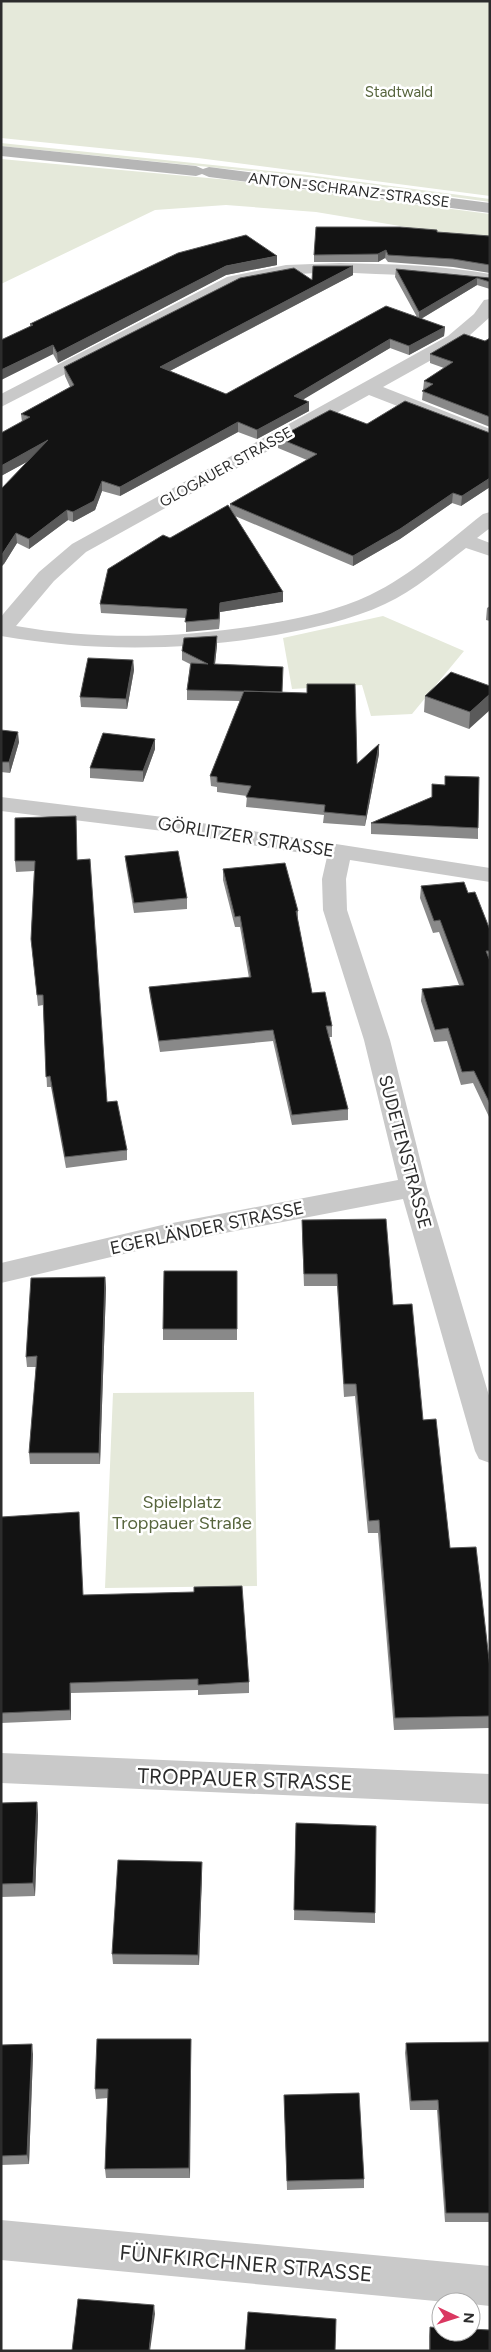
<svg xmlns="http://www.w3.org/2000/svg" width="491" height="2352" viewBox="0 0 491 2352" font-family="Figtree,sans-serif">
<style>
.green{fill:#e5e9da}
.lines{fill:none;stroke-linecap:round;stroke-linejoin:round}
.minor{fill:#c9c9c9;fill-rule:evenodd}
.secondary{fill:#b6b6b6;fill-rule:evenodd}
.wall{fill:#898989}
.shaded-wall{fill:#5a5a5a}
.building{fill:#131313;stroke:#5a5a5a}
.labels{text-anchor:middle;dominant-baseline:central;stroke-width:5;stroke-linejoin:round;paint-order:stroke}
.far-park-label{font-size:15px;fill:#57653d;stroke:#fff}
.far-street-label{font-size:15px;fill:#2c2c2c;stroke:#fff}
.street-label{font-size:18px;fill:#2c2c2c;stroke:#fff}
.park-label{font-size:18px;fill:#57653d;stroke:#fff}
.near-street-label{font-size:21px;fill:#2c2c2c;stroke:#fff}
</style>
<rect width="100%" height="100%" fill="#fff"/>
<path class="green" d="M1 1H490V196L198 158 1 138Z
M1 143 308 175 490 199V202L317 178 1 146Z
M1 159 230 180 490 214V241L316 212 226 205 155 210 1 284Z
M383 616 464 651 412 714 371 716 362 685 292 689 283 638Z
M254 1392 257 1586 105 1588 113 1393Z"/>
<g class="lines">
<path class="minor" d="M340 263C390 264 440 265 490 274V284C452 278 414 275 376 274 329 272 284 271 239 285L1 407V394L227 277 286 265Z
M490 299V317L460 344 383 387 490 429V442L369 395 86 552 54 581 16 626C101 641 187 638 272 623 305 617 339 610 370 595 412 575 447 542 483 514L490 512V528L477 538 490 543V556L466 548C440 568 415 590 385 604 351 620 313 628 276 635 184 651 94 652 1 636V617L4 613 39 572 72 544 448 336 474 314 484 300Z
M1 797 163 817 490 868V882L350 860 346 879 347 910 390 1040 427 1187 490 1399V1463L479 1459 475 1451 403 1199 162 1245 1 1283V1263L162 1225 398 1180 364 1040 323 910 322 879 327 857 163 831 1 811Z
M1 1753 490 1774V1804L1 1783Z
M1 2220 490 2266V2306L471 2304V2302H446L1 2260Z"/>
<path class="secondary" d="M1 146 196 166 203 169 209 167 490 203V213L209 177 202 174 196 176 1 156Z"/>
</g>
<path class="wall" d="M437 230V232L490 236V273L453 267 388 262 385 258 378 262H314V255Z
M277 256V265L226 275 58 363 53 354 1 380V340L30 327V324Z
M353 266V275L170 371 226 394 417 317 395 277 396 269 490 278V289L477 285 421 319 445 327 444 336 409 355 390 348 303 399 309 411 257 439 238 432 120 496 102 491 95 510 73 522 68 520 29 549 17 543 4 564 28 461 1 476V433L22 422 21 414 70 387 65 376 64 367Z
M490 338V427L422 400 424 381 444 368 430 363V354L485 341Z
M367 424 490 433V487L461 506 452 503 400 539 353 566 235 516 283 602 220 612 219 629 186 632V618L101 613 100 604 170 538 230 508V504L307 460 278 448V438Z
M490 606V621L486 620 487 608Z
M217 636V645L215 664 282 692 357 764 379 754 365 826 323 823 324 815 246 807 247 796 217 792V787L211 786 210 776 240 701 187 700V690L190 664 182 660V651Z
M133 660 134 670 127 709 81 707 80 697Z
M490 686 469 729 424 712 425 696Z
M1 730 19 742 10 773 1 772Z
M155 739V749L143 782 90 778V768Z
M445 776 478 828V839L371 834V823L432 797 445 785Z
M125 856 187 898V909L134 913 126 866Z
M77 860 107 1102 127 1150V1160L66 1168 51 1087H47L43 1005 38 1006 31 939 34 871 16 872 15 861Z
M223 869 298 911V921L312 993 332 1026V1037H329L348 1109V1120L292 1125 273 1041 160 1052 150 997 149 987 249 978 240 927H235L223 880Z
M421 886 468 893 490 930V1119L473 1083 461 1085 447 1041 434 1042 421 1001 422 989 459 985 439 932 433 933 420 898Z
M302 1220 393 1305 423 1420 450 1548 490 1668V1728L394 1730 378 1533H368L355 1396 344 1397 337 1286H304L302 1233Z
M237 1271V1340H163V1329Z
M105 1277 106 1288 100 1464H30L29 1453 36 1367H27L26 1357Z
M1 1517 83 1595 249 1682V1693L198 1695V1690L71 1693V1720L1 1723Z
M37 1802 38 1815 35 1896 1 1897V1803Z
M296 1823 375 1913V1923L294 1920Z
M202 1872 199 1965 113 1964 112 1954Z
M191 2039 190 2178H106L105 2169 108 2098 96 2099 95 2089Z
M490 2042V2222H445L437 2110H410L405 2053 406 2043Z
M1 2045 33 2054 29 2164 1 2165Z
M284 2095 364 2179V2188L287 2190Z
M430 2327 490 2351H429V2336Z"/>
<path class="shaded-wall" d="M386 250 385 258 378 262V254Z
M277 256V265L226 275 58 363 57 353 226 266Z
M353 266V275L160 376V367Z
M477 278V285L419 320V312Z
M445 327 444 336 409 355V346Z
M390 339V348L294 405V396Z
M53 345V354L1 380V370Z
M309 402V411L257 439V430Z
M238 422V432L120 496V487Z
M48 440 49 450 1 476V466Z
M490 478V487L461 506 462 496Z
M102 481V491L95 510 73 522V512Z
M453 493 452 503 400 539 353 566V556Z
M67 510 68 520 29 549V539Z
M16 533 17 543 4 564 1 567V556Z
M283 592V602L220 612 219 629V619L220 603Z
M217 636V645L214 673V664Z
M133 660 134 670 127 709 126 699Z
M490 694V710L469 729 470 712Z
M18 732 19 742 10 773 9 762Z
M155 739V749L143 782V771Z
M379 744V754L365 826 366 816Z
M105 1277 106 1288 100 1464 99 1453Z
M70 1683 71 1693V1720L70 1710Z
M37 1802 38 1815 35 1896 33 1883Z
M202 1862V1872L199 1965 198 1955Z
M191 2039V2048L190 2178 189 2168Z
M32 2044 33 2054 29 2164 27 2155Z
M154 2305 155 2314 150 2351H149Z"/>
<path class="building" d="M316 227H400L437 230V232L490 236V265L453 259 388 255 386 250 378 254 314 255Z
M246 235 277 256 226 266 57 353 53 345 1 370V340L33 325 30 324 178 253Z
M313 266H353L160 367 226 394 386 306 445 327 409 346 390 339 294 396 309 402 257 430 238 422 120 487 102 481 94 501 73 512 67 510 29 539 16 533 1 556V489L48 440 1 466V433L30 417 21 414 74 385 64 367 240 278 294 268 312 280Z
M396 269 490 278V282L477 278 419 312Z
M464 334 485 341 490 338V417L422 391 433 384 424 381 453 362 430 354Z
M405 401 490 433V478L462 496 453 493 400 529 353 556 230 504 317 454 278 438 330 410 367 424Z
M228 505 283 592 220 603 219 619 185 622 187 609 100 604 108 569 163 535 170 538Z
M217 636 214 664 283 667 282 692 187 690 191 663 208 664 182 651 184 638Z
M88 658 133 660 126 699 80 697Z
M451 672 490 686V694L470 712 425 696Z
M307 684H355L357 764 379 744 366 816 324 812 325 805 246 797 251 786 217 782V777L210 776 244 691 307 693Z
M1 730 18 732 9 762H1Z
M103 733 155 739 143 771 90 768Z
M445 776 479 777 478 828 371 823 432 797V784L445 785Z
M76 816 77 860 90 859 107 1102 117 1101 127 1150 65 1157 50 1076 46 1077 43 995H37L31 939 35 861H15V818Z
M178 851 187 898 134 903 125 856Z
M285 863 298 911H296L312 993 325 992 332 1026H326L348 1109 292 1115 273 1030 159 1041 149 987 251 977 240 916 235 917 223 869Z
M464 882 468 893 475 892 490 930V951H486L490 961V1104L474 1071 462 1072 448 1028 435 1030 422 989 464 985 440 920 434 921 421 886Z
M386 1219 393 1305 412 1304 423 1420 436 1419 450 1548 476 1547 490 1668V1716L395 1718 379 1520 369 1521 356 1384H344L337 1274H304L302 1220Z
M164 1271H237V1329H163Z
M105 1277 99 1453H29L37 1356 26 1357 31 1278Z
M79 1512 83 1595 194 1592V1587L242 1586 249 1682 198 1685V1679L70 1683V1710L1 1713V1517Z
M37 1802 33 1883 1 1884V1803Z
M296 1823 376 1826 375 1913 294 1910Z
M118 1860 202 1862 198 1955 112 1954Z
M97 2039H191L189 2168 105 2169 108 2089H95Z
M490 2042V2213H446L438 2100 411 2101 406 2043Z
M32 2044 27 2155 1 2156V2045Z
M359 2093 364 2179 287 2181 284 2095Z
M78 2299 154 2305 149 2351H72Z
M248 2312 336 2319 335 2351H245Z
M430 2327 441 2328V2332H471V2329L490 2330V2351H430Z"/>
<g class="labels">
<g class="far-park-label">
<text x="399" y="92">Stadtwald</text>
</g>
<g class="far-street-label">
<text transform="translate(349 190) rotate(7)">ANTON-SCHRANZ-STRASSE</text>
<text transform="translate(226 467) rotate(-29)">GLOGAUER STRASSE</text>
</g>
<g class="street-label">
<text transform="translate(246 837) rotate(9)">GÖRLITZER STRASSE</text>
<text transform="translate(405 1152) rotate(75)">SUDETENSTRASSE</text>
<text transform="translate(207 1228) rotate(-12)">EGERLÄNDER STRASSE</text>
</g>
<g class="park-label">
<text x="182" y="1502">Spielplatz<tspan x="182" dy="21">Troppauer Straße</tspan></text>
</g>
<g class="near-street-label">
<text transform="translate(245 1779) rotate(2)">TROPPAUER STRASSE</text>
<text transform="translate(246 2263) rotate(5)">FÜNFKIRCHNER STRASSE</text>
</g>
</g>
<rect width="491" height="2352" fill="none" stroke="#2c2c2c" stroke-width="5"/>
<g transform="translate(456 2317) rotate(94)"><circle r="24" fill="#ffffff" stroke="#ababab"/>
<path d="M0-4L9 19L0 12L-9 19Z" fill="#da3861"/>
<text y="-8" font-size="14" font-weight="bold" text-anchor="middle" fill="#2c2c2c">N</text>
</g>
</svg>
